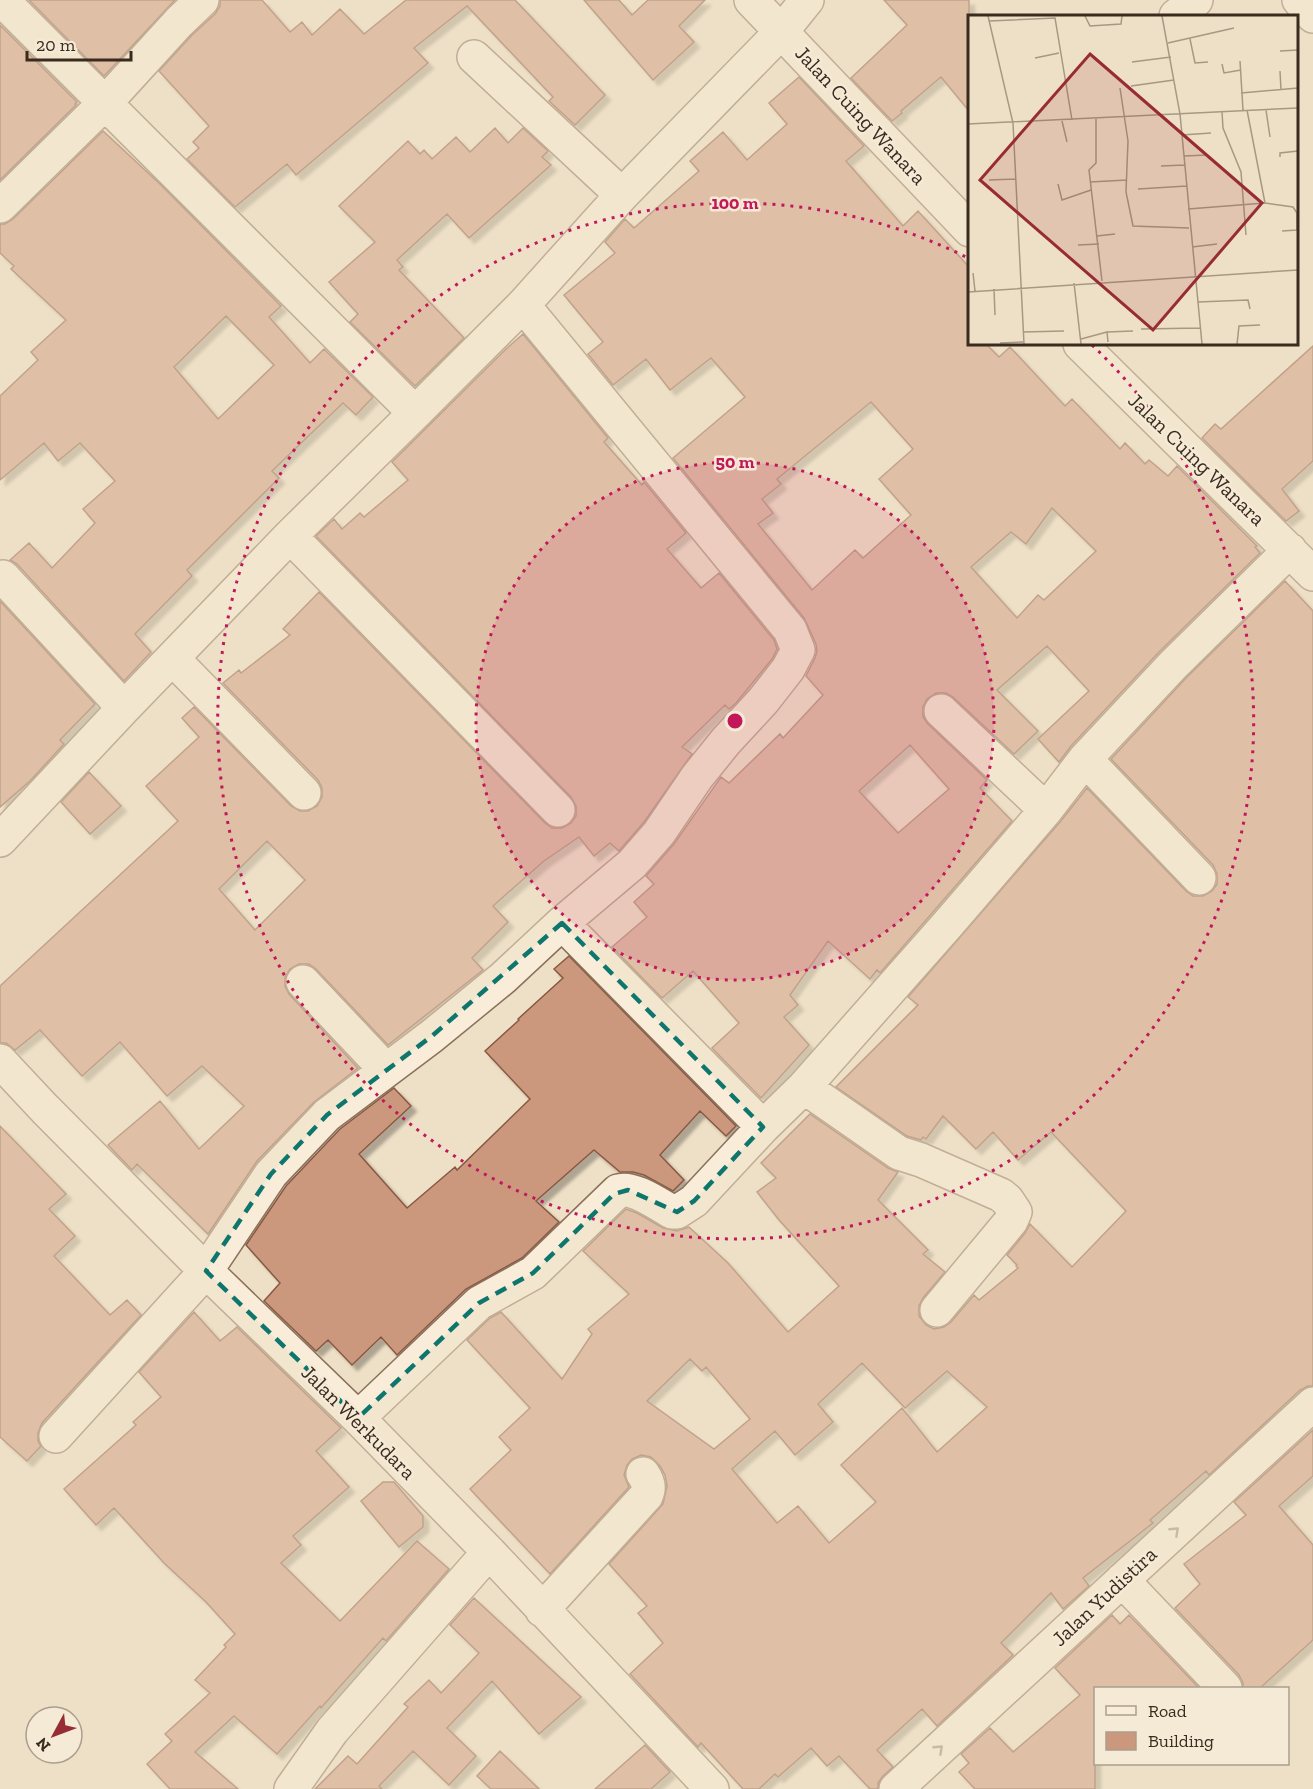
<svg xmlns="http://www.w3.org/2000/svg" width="1313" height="1789" viewBox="0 0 1313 1789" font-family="'Zilla Slab',serif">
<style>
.building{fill:#cc987d;stroke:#885942;stroke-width:1.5;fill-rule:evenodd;filter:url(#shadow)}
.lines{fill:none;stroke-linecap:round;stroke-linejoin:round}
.minor-casing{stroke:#89715c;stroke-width:36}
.minor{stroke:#f9edda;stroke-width:33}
.oneway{stroke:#9a8c7c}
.marked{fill:none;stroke:#0f766e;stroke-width:4.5;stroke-dasharray:12 8;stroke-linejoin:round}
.ring{fill:none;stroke:#c2185b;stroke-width:3;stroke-dasharray:3 6}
.labels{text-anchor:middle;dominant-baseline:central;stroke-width:5;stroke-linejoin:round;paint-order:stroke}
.street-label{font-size:21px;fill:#3a2b1f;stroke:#f5ead6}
.inset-road{fill:none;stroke:#a69883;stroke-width:1.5}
.view{fill:#982c34;fill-opacity:0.15;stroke:#982c34;stroke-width:3}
.inset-edge{fill:none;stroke:#3a2b1f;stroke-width:3}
.centre{fill:#c2185b;stroke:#f5ead6;stroke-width:3}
.ring-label{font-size:18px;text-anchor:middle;font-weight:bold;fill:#c2185b;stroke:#f5ead6;stroke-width:5;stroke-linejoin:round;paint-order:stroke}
</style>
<defs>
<filter id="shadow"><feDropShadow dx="5.5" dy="5.5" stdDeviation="1.5" flood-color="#0004"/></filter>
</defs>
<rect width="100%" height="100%" fill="#eee0c6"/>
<path class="building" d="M29 0H175L104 76Z
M220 0H262L290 32 302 22 312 35 340 9 364 34 406 0H515L605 95 575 125 549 101 553 97 467 6 414 48 428 63 296 175 287 164 235 207 187 159 199 148 193 142 209 126 159 71 192 35 215 14 220 6Z
M584 0H619L632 15 648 0H705L679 26 694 42 653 80Z
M884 0H969V111L941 77 901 111 902 113 892 121 851 78 907 25Z
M0 25 77 102 75 104 76 105 0 180Z
M799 77 864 146 846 161 903 226 918 211 969 267V344H986L999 357 1010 347 1065 406 1072 399 1120 449 1125 443 1145 464 1149 460 1168 476 1177 466 1257 546 1255 547 1260 553 1159 652 1071 746 1059 762 1038 739 1089 691 1047 646 997 690 1038 731 1014 754 953 697 946 693H936L927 699 923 707V717L928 724 987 780 980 788 1012 821 880 973 877 970 870 979 828 941 790 995 798 1005 784 1017 809 1045 761 1098 712 1048 739 1023 693 971 662 998 612 947 647 917 634 902 654 884 646 876 674 844 721 777 729 783 780 734 783 738 823 695 806 676 815 658 817 651 816 644 804 618 673 458 745 397 711 358 670 390 646 359 613 385 588 354 603 342 564 295 615 253 605 242 625 219 634 228 699 171 690 161 723 132 747 160 787 124 769 103ZM871 402 913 449 879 479 911 515 863 558 855 550 812 590 758 524 773 513 762 499 781 484 777 479ZM1052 508 1096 551 1044 600 1038 595 1017 618 971 567 1011 532 1026 544ZM910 745 949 789 898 833 859 791Z
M495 128 508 143 523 128 548 151 542 157 551 165 469 238 447 214 397 260 403 267 399 270 464 338 415 386 350 322 358 314 329 282 375 242 339 206 408 141 420 154 424 150 432 159 456 137 470 152Z
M103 131 161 185 281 306 269 317 310 363 324 349 373 397 356 415 343 403 272 471 279 478 187 570 192 576 135 634 151 652 124 681 17 564 10 560 29 543 52 568 95 523 83 509 115 481 80 443 58 461 44 443 0 480V396L38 360 31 352 66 320 11 269 14 266 0 253V224H5L13 219ZM226 316 274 365 218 419 174 367Z
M523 334 608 438 604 442 642 485 644 482 686 533 667 549 701 588 719 573 774 640 777 649 772 659 736 703 729 709 725 705 682 747 692 754 644 822 619 851 610 843 594 856 579 837 544 861 493 906 508 922 472 958 483 970 388 1045 316 969 309 964H299L290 969 285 977V986L289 994 358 1068 314 1102 257 1161 208 1234 137 1164 132 1170 108 1145 160 1101 199 1149 244 1106 202 1066 167 1096 120 1042 82 1076 40 1030 15 1050 6 1043H0V986L178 821 146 786 199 737 182 718 194 707 291 806 300 811H308L317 806 322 797V788L318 780 223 683 239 670 241 673 290 635 283 629 319 592 545 823 552 828H562L571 823 576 816V806L571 797 316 536 334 519 342 529 360 513 364 517 408 480 392 462 506 349ZM267 841 305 880 255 930 219 889Z
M1313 346V461L1282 489 1299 511 1286 521 1202 438 1215 424 1221 429Z
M1285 581 1313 611V1386H1308L1300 1390 1209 1475 1206 1471 1150 1520 1153 1523 1083 1578 1089 1586 1063 1609 1051 1593 1001 1643 1013 1655 937 1726 922 1709 877 1750 893 1767 883 1776 878 1783V1789H870L839 1756 827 1766 811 1748 778 1777 775 1774 759 1789H743L701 1743 698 1747 630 1674 663 1643 638 1613 647 1606 609 1564 663 1504 667 1486 665 1475 660 1466 651 1457 641 1455 632 1459 627 1465 624 1475 629 1487 550 1574 470 1489 511 1450 499 1437 530 1408 467 1340 490 1318 501 1312 562 1379 592 1334 588 1329 629 1294 583 1251 626 1209 637 1213 663 1228 677 1231 689 1227 728 1263 788 1332 839 1286 779 1220 757 1192 776 1178 761 1163 810 1114 888 1168 898 1172 878 1200 928 1250 923 1254 945 1272 923 1298 919 1306V1316L926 1325 934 1329 944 1327 951 1322 974 1295 979 1300 1018 1268 1016 1266 1017 1265 1007 1255 1025 1233 1030 1224 1072 1267 1126 1211 1051 1132 1018 1160 993 1132 976 1149 943 1116 926 1139 923 1137 921 1140 907 1136 836 1087 918 1005 908 997 1060 822 1087 788 1186 891 1193 896H1203L1212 891 1217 884V874L1213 865 1111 759 1186 678ZM690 1359 702 1371 706 1367 750 1419 714 1449 647 1401ZM862 1363 905 1408 947 1371 987 1407 937 1452 902 1408 841 1465 876 1502 829 1543 798 1506 777 1523 732 1469 775 1431 795 1455 833 1422 818 1404Z
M0 601 95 704 60 740 64 744 30 781 0 807Z
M89 772 121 806 90 834 61 802Z
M569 956 736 1126 726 1136 700 1111 660 1155 684 1180 673 1191 644 1175 633 1172H620L594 1150 536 1201 559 1222 522 1258 466 1289 397 1355 381 1337 352 1365 328 1340 316 1351 264 1301 280 1283 246 1245 286 1186 340 1129 394 1088 411 1106 359 1154 407 1208 455 1167 457 1170 530 1099 485 1051 519 1020 518 1019 563 978 554 969Z
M0 1126 66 1194 49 1209 75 1236 54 1256 110 1315 127 1300 141 1315 42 1423 38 1433V1441L41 1446 27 1461 0 1437Z
M194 1312 220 1341 237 1327 341 1428 316 1451 349 1487 293 1536 301 1545 281 1563 340 1621 417 1541 449 1569 386 1641 383 1638 321 1708 320 1706 277 1754 234 1716 195 1752 238 1789H170L147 1764 172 1741 165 1734 210 1693 195 1680 226 1647 224 1645 235 1634 206 1602 164 1563 114 1508 96 1525 64 1489 136 1425 133 1422 161 1397 139 1372Z
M1313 1430V1476L1279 1506 1313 1545V1640L1259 1689H1243V1683L1239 1675 1175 1608 1200 1584 1184 1564 1246 1515 1234 1502Z
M383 1482H394L423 1516V1527L399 1547 361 1501Z
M474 1598 581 1697 539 1734 492 1681 447 1728 476 1756 449 1785 413 1751 379 1786 382 1789H315L348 1756 357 1764 408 1707 404 1704 429 1680 441 1693 479 1653 450 1625Z
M1112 1615 1120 1624 1129 1615 1200 1689H1095V1789H975L959 1772 969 1763 961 1754 990 1728 1013 1752 1080 1695 1055 1668Z
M645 1745 670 1772 651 1789H595Z
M500 1751 539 1789H491L477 1776Z"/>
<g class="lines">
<defs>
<path id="minor" d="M2 0 415 413
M751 0 970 230
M1299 0 1313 16
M1176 16 1196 0
M474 57 622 195
M0 206 106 102 179 22 202 0
M1080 344 1313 574
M290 536 558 810
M3 577 124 708
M173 659 304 793
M941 711 1046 810
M1085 759 1199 878
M0 840 124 708 290 536 415 413 523 305 622 195 782 31 807 0
M562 923 763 1127
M303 982 386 1070
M0 1061 45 1109 206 1271 358 1418 489 1552 712 1789
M804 1087 899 1153 921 1160 1001 1195 1007 1200 1015 1212 1011 1221 937 1310
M358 1418 479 1303 533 1273 618 1191C633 1186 658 1204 672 1212H677L694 1201 763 1127 804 1087 948 924 1046 810 1085 759 1173 665 1290 550
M56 1436 206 1271 271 1174 327 1115 432 1036 503 978 562 923 632 864 659 833 697 777 726 741 763 701 788 669 798 650 790 630 523 305
M1122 1580 1225 1688
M542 1610 646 1496C650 1488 648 1481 643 1474
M291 1789 332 1731 489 1552
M896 1789 1313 1404"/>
</defs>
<use href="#minor" class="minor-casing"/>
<use href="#minor" class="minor"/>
</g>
<defs><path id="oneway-chevron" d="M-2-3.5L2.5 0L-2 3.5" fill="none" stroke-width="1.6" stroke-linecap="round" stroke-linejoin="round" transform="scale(1.5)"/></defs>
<g class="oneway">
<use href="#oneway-chevron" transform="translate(1175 1531) rotate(-43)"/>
<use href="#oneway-chevron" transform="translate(939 1749) rotate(-43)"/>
</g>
<path d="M0 0H1313V1789H0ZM562 923 763 1127 694 1201 677 1212 628 1190 614 1194 533 1273 479 1303 358 1418 206 1271 271 1174 327 1115 432 1036Z" fill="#eee0c6" fill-opacity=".55" fill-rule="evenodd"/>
<path class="marked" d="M562 923 763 1127 694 1201 677 1212 628 1190 614 1194 533 1273 479 1303 358 1418 206 1271 271 1174 327 1115 432 1036Z"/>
<circle cx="735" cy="721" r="259" fill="#c2185b" fill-opacity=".12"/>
<g class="ring">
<circle cx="735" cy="721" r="259"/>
<path d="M1092 345A518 518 0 1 1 966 257"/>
</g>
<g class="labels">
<g class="street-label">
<text transform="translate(861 115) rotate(47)">Jalan Cuing Wanara</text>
<text transform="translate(1197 459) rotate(44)">Jalan Cuing Wanara</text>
<text transform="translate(359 1422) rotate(45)">Jalan Werkudara</text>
<text transform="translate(1104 1596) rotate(-43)">Jalan Yudistira</text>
</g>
</g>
<g transform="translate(968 15)">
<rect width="330" height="330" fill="#eee0c6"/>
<path class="inset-road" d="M20 1 45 108 56 329M117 1 122 11 153 9 154 1M194 1 212 99 234 329M21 6 87 3 104 105M222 24 227 48 240 47M200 28 266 13M312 36 330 35M67 43 91 38M272 46 275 95M164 47 203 42M254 49 256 58 273 55M312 56 313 75M163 71 206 65M152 73 160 126 158 177 165 211 221 213M273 78 330 73M279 95 297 188M298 95 302 122M254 97 255 113 273 157 278 220M128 104V148L121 155 134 266M94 106 99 127M0 109 330 93M214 120 243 118M216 141 239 140M312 142V138L330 136M193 151 217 150M21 165 48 164M122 167 159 165M90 169 94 185 123 175M170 174 219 171M220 194 297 188 325 192 329 198V215L314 216M129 221 147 219M110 230 131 229M224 232 249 229M5 258 7 276M106 268 113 329M26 274 27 300M0 277 330 255M230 287 280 285 282 294M173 314 232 313M55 317 96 316M139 317 165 316M113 324 139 317 140 327M32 328 55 327M269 329 271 311 292 310"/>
<path class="view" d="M122 39 294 188 185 315 12 165Z"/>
<rect width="330" height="330" class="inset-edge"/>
</g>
<circle cx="735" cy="721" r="9" class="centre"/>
<g class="ring-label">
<text x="735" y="209">100 m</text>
<text x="735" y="468">50 m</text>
</g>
<rect x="1094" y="1687" width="195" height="78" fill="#f5ead6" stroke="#aa9e8d" stroke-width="1.5"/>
<rect x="1106" y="1706" width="30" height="9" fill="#f9edda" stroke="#aa9e8d" stroke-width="1.5"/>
<text x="1148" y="1717" font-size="18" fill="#3a2b1f">Road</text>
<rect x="1106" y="1732" width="30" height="18" fill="#cc987d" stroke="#aa9e8d" stroke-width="1.5"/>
<text x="1148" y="1747" font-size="18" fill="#3a2b1f">Building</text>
<g transform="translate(54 1735) rotate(229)"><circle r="28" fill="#f5ead6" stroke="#aa9e8d" stroke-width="1.5"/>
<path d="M0-4.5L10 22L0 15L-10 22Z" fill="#982c34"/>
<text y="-9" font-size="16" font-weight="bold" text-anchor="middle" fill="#3a2b1f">N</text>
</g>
<path d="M27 51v9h104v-9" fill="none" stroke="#3a2b1f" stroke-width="3"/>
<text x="36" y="51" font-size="18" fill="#3a2b1f" stroke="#f5ead6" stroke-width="4.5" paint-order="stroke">20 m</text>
</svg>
